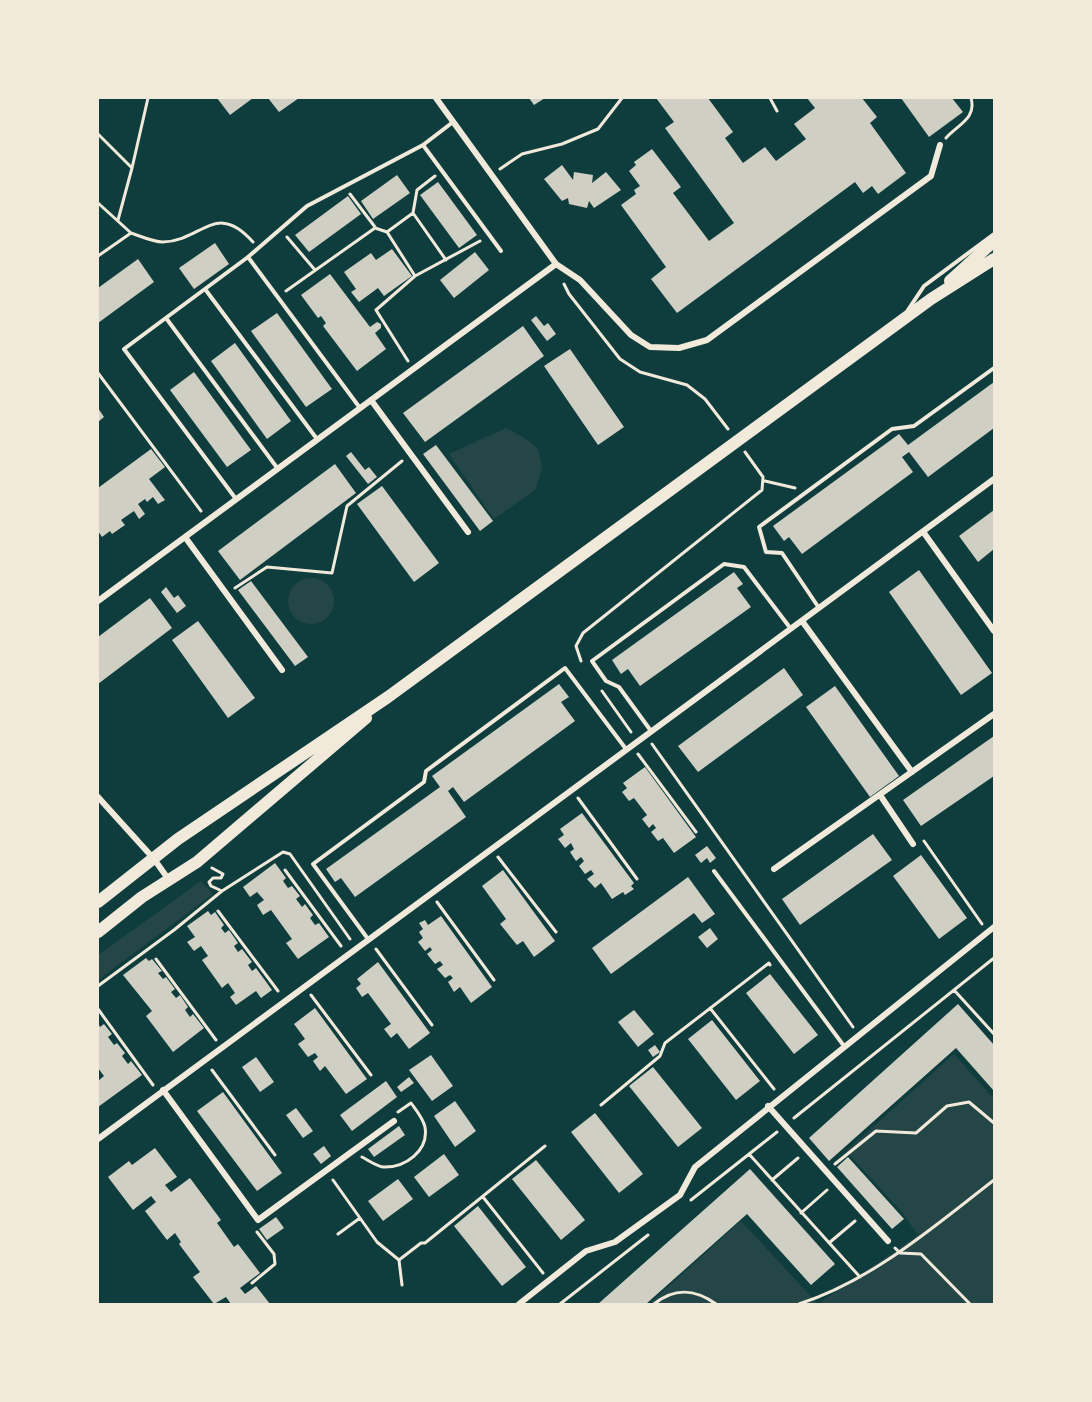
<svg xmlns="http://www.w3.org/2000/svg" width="1092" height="1402" viewBox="0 0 1092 1402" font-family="Signika,sans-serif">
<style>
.green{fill:#244646}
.building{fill:#cfcfc3}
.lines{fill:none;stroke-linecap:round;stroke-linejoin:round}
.path{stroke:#f1e9da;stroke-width:3}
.service{stroke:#f1e9da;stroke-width:4}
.minor{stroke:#f1e9da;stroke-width:6}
.secondary{stroke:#f1e9da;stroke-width:12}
</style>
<rect width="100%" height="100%" fill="#0f3d3e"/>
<path class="green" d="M506 428 528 440 538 449 542 468 535 490 494 519 449 454Z
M288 601a23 23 0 1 1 46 0a23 23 0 1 1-46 0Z
M201 881 213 894 98 980V955Z
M954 1054 994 1099V1304H649L741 1221 818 1304 921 1233 917 1234 902 1212 846 1151Z"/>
<path class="building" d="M217 98H253L230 115Z
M268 98H299L279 112Z
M529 98H545L534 105Z
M656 98H708L733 132 725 138 743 163 765 147 776 161 806 139 794 124 815 108 807 98H862L877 117 870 123 906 173 878 194 872 186 863 193 855 182 677 313 651 279 666 267 621 205 636 194 634 190 640 186 629 171 636 165 634 162 652 149 681 187 673 193 709 241 734 223 665 128 674 122Z
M901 98H952L963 112 929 137Z
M562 165 573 180 574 172 593 175 592 183 606 172 621 190 594 208 589 201 587 208 569 204 568 198 562 201 544 179Z
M397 175 410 193 373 219 361 201Z
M438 182 477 235 459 248 420 195Z
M348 196 361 214 309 252 295 235Z
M215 243 229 264 194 289 179 268Z
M392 249 412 276 384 296 378 288 359 302 351 292 356 289 344 272 371 253 376 260Z
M475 252 489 270 454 298 440 280Z
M138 259 154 282 98 323V288Z
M330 274 370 327 377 322 381 324V328L375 333 386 349 357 371 323 326 326 323 321 316 318 318 301 295Z
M277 313 332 389 306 407 251 331Z
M536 316 544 326 548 323 556 334 547 341 531 320Z
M523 326 544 356 425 442 403 413Z
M235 343 291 421 267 439 211 361Z
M570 349 624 427 598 445 544 366Z
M194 372 251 450 227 467 170 390Z
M994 382V428L928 477 909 452 902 457 913 472 802 554 789 537 784 541 773 526 899 434 908 445Z
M98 408 104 417 98 422Z
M436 445 493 521 480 531 423 454Z
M151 449 165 467 149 479 165 500 158 504 153 497 147 502 145 499 138 504 145 514 139 519 134 511 121 520 125 525 112 534 110 531 102 537 98 531V488Z
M351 452 365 470 369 467 377 477 368 484 346 456Z
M335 464 356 493 240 580 218 551Z
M382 486 439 563 414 582 357 504Z
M994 510V549L978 562 959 536Z
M919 570 992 673 961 695 889 592Z
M734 572 743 584 737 588 751 607 640 686 628 669 621 674 612 660Z
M251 581 308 657 295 666 238 590Z
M166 587 174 598 178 595 186 606 177 613 161 592Z
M150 598 172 628 98 684V637Z
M198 621 255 698 228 718 172 640Z
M784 668 803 695 698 772 678 746Z
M559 684 569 697 561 702 575 721 464 802 453 787 448 791 466 817 355 897 341 878 335 882 326 869 440 787 432 776Z
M835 686 899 776 870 797 806 707Z
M994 736V776L921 826 903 800Z
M645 767 696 837 674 853 663 838 658 841 651 832 656 828 653 824 649 828 642 819 647 815 634 798 629 801 622 792 627 788 623 783Z
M582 813 634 883 631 886 634 889 625 895 623 892 612 899 601 883 595 888 587 879 594 874 591 870 585 874 579 866 584 861 581 857 576 861 570 852 574 849 571 843 565 848 558 839 564 835 560 829Z
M873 834 892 860 800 925 782 899Z
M707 846 716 858 710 863 707 858 701 863 695 855Z
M921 855 967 918 939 939 893 876Z
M275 863 286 878 283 881 288 888 292 886 300 896 296 899 302 907 305 904 313 915 310 918 315 925 319 923 329 937 298 959 286 943 292 939 271 910 263 915 257 905 264 900 257 892 250 897 243 887Z
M503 870 555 941 534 957 523 941 517 945 500 924 506 919 482 886Z
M688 877 715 914 702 923 694 913 611 974 592 948Z
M208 911 211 915 215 912 224 925 221 928 225 933 229 930 238 943 234 946 238 952 242 949 252 962 248 965 252 971 256 968 272 990 261 998 256 991 236 1005 230 997 235 993 228 983 222 988 202 960 208 956 201 946 194 951 187 942 195 937 187 926Z
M441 916 492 987 471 1003 460 987 454 992 448 982 453 978 450 975 445 978 437 969 443 965 440 961 435 964 427 954 432 950 430 947 425 951 418 942 423 938 419 932 423 929 419 923 425 920 428 925Z
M710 928 718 939 707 948 698 937Z
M146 958 149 961 152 959 162 971 158 973 163 979 166 977 175 989 171 992 176 998 180 995 188 1007 185 1010 190 1017 193 1014 204 1028 173 1052 146 1016 152 1011 123 975Z
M378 962 430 1033 409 1049 397 1033 391 1038 384 1029 391 1024 368 993 362 997 356 988 361 984 357 979Z
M770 974 818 1035 794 1054 746 993Z
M958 1004 994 1045V1091L956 1048 829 1161 809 1138Z
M315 1008 367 1079 346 1094 325 1066 320 1071 313 1061 318 1057 315 1053 308 1057 298 1044 305 1039 294 1024Z
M634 1010 654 1034 638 1047 618 1022Z
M712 1020 760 1081 736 1100 688 1039Z
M98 1023 100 1027 104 1024 112 1034 108 1037 114 1045 117 1043 125 1053 122 1056 128 1064 131 1061 142 1075 98 1107V1081L104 1076 98 1068Z
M655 1045 660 1052 653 1057 648 1050Z
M431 1055 453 1086 432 1101 409 1070Z
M256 1057 274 1082 260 1092 242 1067Z
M653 1067 702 1128 678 1147 629 1086Z
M409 1077 414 1083 401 1092 397 1087Z
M386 1081 397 1097 352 1131 340 1115Z
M223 1092 282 1173 257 1191 197 1111Z
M455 1101 476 1131 455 1147 434 1116Z
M296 1108 313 1131 303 1138 286 1115Z
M595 1113 643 1174 619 1193 571 1132Z
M399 1126 405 1135 374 1157 368 1149Z
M324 1146 331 1156 321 1164 313 1154Z
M155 1148 177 1177 165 1185 171 1192 190 1178 221 1220 217 1223 234 1247 238 1244 260 1273 240 1288 245 1294 256 1286 270 1304H231L226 1297 214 1304 193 1277 200 1272 179 1244 181 1242 175 1233 167 1240 145 1211 156 1202 151 1196 133 1210 108 1177 129 1161 132 1165Z
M444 1154 459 1175 429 1197 414 1177Z
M848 1157 904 1219 892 1229 837 1167Z
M536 1160 585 1220 561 1240 512 1179Z
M750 1169 835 1264 811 1285 747 1214 646 1304H598Z
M398 1179 413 1199 383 1221 368 1201Z
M478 1206 526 1267 502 1286 454 1226Z
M276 1217 284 1228 267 1240 259 1229Z"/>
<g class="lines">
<path class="path" d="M770 98 777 111
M98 134 132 168 118 220
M946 138C957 125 977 119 971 98
M132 168 148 98
M500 169 522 154 562 144 598 129 622 98
M350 194 375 227
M98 203 131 233
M413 213 446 260
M387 232 415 276
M287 237 315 270
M98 256 131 233C140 236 153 242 163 242 202 241 216 200 253 242
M564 284 569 294 620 359 640 372 687 385 705 399 728 429
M286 291 375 228 387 232 413 213 417 190 435 176
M408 361 376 310 415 276 480 241
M98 373 201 511
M765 481 795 488
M235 588 267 567 332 573 347 506 402 461
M581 661 576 646 583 633 762 490 763 477 745 452
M602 691 631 732
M652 744 853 1027
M638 754 696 832
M578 798 637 879
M924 841 982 924
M498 857 556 932
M212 868 223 874 221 878H213L209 882 211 886 222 891 283 852 290 854 350 939
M285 870 341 946
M437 902 494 980
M218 911 278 991
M376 949 432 1025
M156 959 216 1040
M98 986 174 930 222 891
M954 990 994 1034
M311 995 371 1075
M710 1008 774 1089
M98 1009 153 1085
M212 1070 275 1155
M601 1105 660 1056 665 1043 769 963 770 965
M794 1118 994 958
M749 1154 860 1277
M362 1157C368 1160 376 1166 383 1167 405 1168 429 1151 425 1127 423 1118 416 1110 411 1103L398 1112
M835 1164 876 1131 916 1133 947 1106 969 1102 994 1123
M333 1180 377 1242 399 1260 402 1285
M772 1180 798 1158
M483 1197 543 1273
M691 1200 777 1132
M801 1213 827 1190
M338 1234 360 1218
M829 1243 855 1221
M895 1248 900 1253 921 1254 970 1304
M399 1260 421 1243H425L545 1146
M252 1283 275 1264 274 1254 257 1232
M560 1304 648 1235
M654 1304C675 1287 695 1289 716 1304
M799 1304C873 1280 933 1227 994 1180"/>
<path class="service" d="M453 122 423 145 501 251
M248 257 307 206 423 145
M205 289 317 439
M908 310 924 286 994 234
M166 318 278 469
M236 499 124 349 248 257 360 408
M819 608 782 553 766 552 759 527 892 429 914 426 994 368
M651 731 619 687 606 681 592 661 724 564 744 567 791 629
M714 871 844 1046
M368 939 313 864 424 782 426 771 565 668 626 749"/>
<path class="minor" d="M436 98 556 264 580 280 631 335 650 347 679 348 707 340 931 176 940 145
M371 400 468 532
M924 533 994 631
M185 537 282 670
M98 601 556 264
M802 621 912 772
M880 795 913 844
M98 797 154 859 169 880
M774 869 994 714
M163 1090 258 1220 394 1121
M768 1106 888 1241
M98 1139 994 479
M519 1304 586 1251 615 1242 680 1195 695 1167 994 927"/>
<path class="secondary" d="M950 281 994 241
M98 902 178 839 388 697 931 299 994 259
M98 932 142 897 197 862 366 718"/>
</g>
<rect width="1092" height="1402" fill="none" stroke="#f1e9da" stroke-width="198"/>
</svg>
